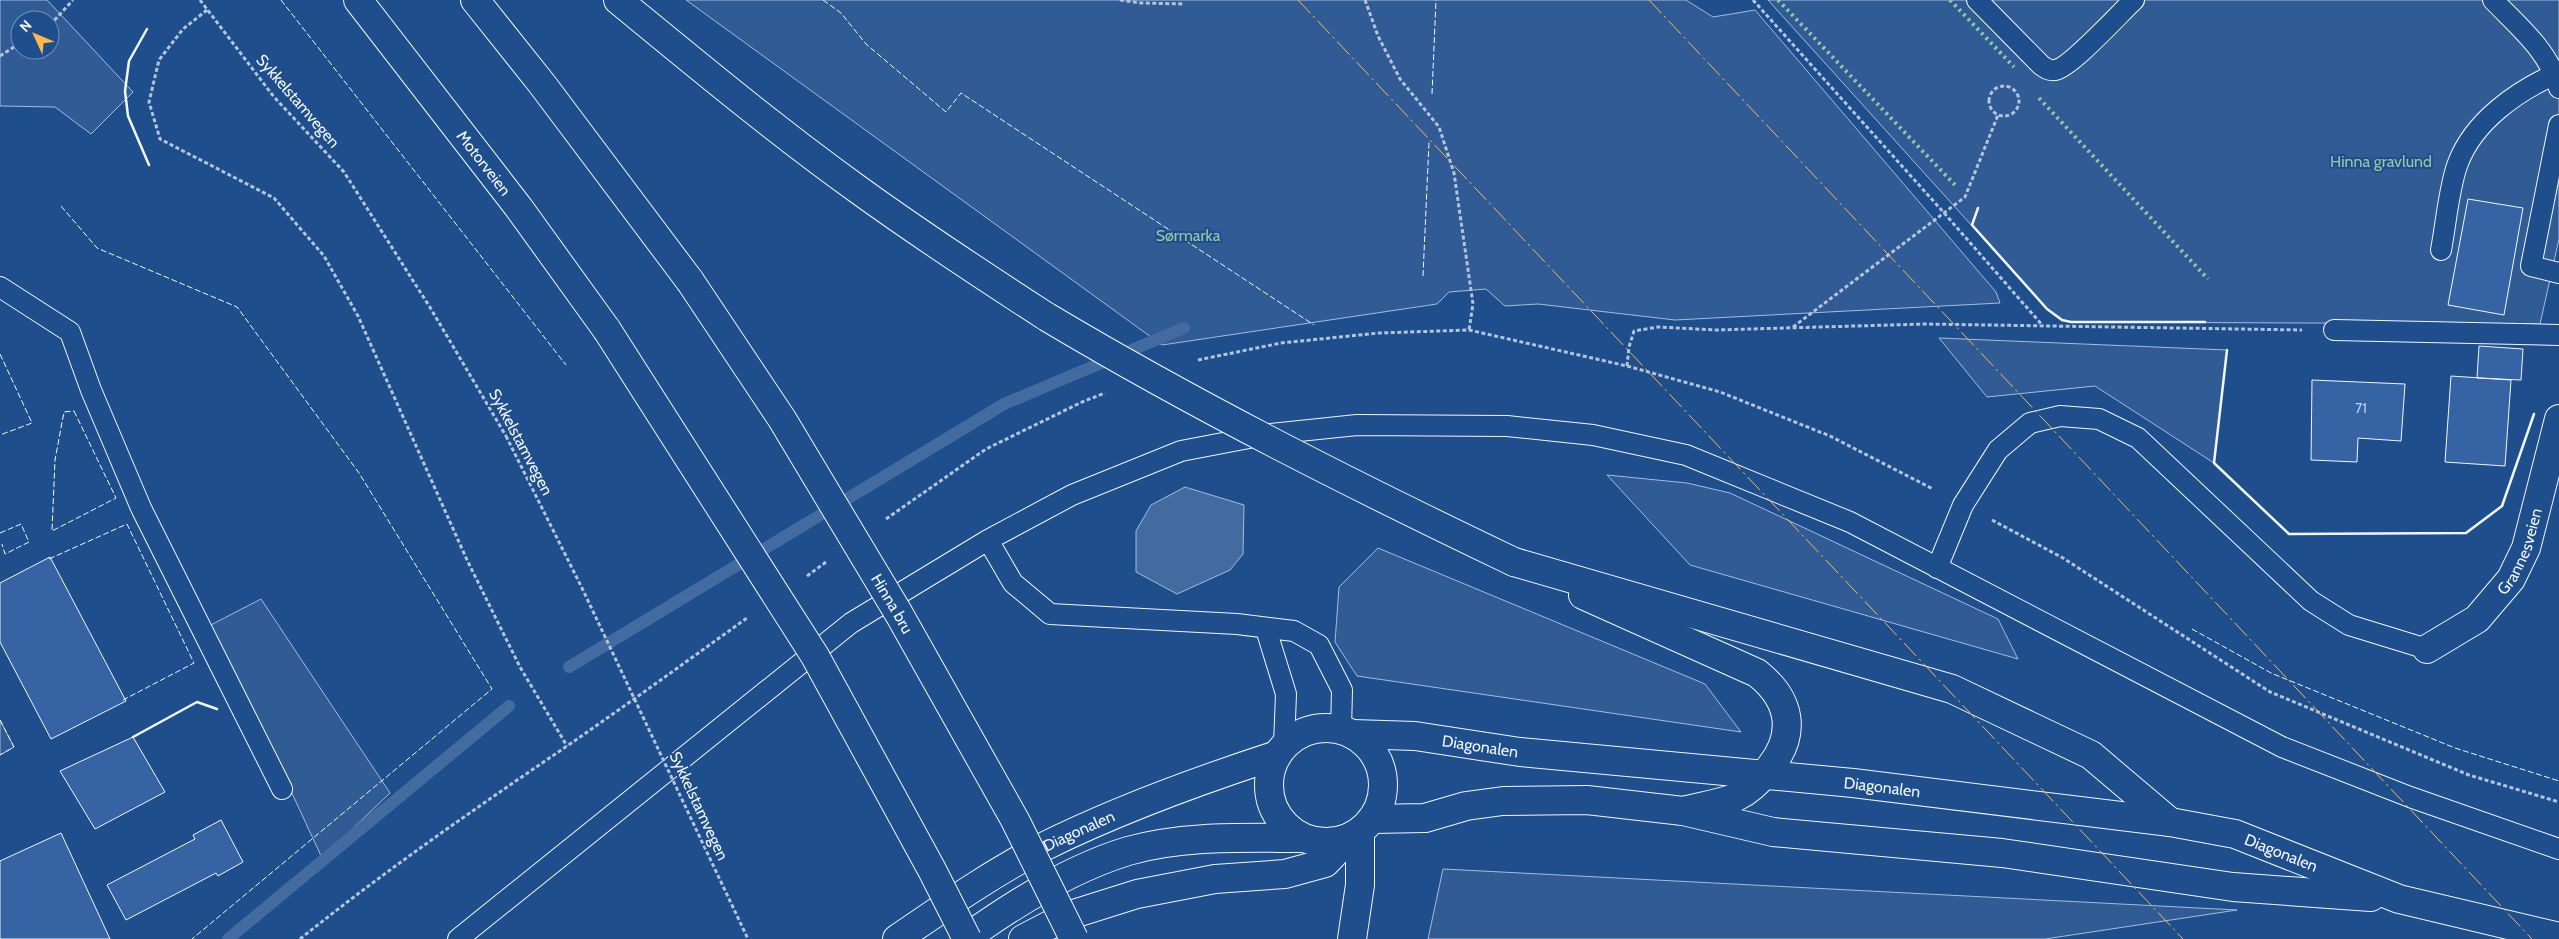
<svg xmlns="http://www.w3.org/2000/svg" width="2559" height="939" viewBox="0 0 2559 939" font-family="Cabin,sans-serif">
<style>
.built{fill:#305b95;stroke:#a8bbd7;fill-rule:evenodd}
.water{fill:#446ba0;stroke:#a8bbd7}
.lines{fill:none;stroke-linecap:round;stroke-linejoin:round}
.stream{stroke:#446ba0;stroke-width:12}
.building{fill:#3563a3;stroke:#f2f6ff}
.lane-casing{stroke:#f2f6ff;stroke-width:22}
.street-casing{stroke:#f2f6ff;stroke-width:30}
.primary-casing{stroke:#f2f6ff;stroke-width:30}
.highway-casing{stroke:#f2f6ff;stroke-width:30}
.path{stroke:#b3c4dc;stroke-width:3;stroke-dasharray:4 2.5;stroke-linecap:butt}
.lane{stroke:#1f4e8c;stroke-width:20}
.street{stroke:#1f4e8c;stroke-width:28}
.primary{stroke:#1f4e8c;stroke-width:28}
.highway{stroke:#1f4e8c;stroke-width:28}
.highway-bridge-casing{stroke:#f2f6ff;stroke-width:30;stroke-linecap:butt}
.path-bridge{stroke:#b3c4dc;stroke-width:3;stroke-dasharray:4 2.5;stroke-linecap:butt}
.highway-bridge{stroke:#1f4e8c;stroke-width:28}
.hedge{stroke:#97c8a6;stroke-width:4;stroke-dasharray:2.5 4;stroke-linecap:butt}
.fence{stroke:#f2f6ff;stroke-width:1;stroke-dasharray:6 2.5;stroke-linecap:butt}
.wall{stroke:#f2f6ff;stroke-width:2.5}
.power{stroke:#ffb74d;stroke-width:1;stroke-dasharray:18 4 2.5 4;stroke-linecap:butt}
.labels{text-anchor:middle;dominant-baseline:central;stroke-width:4;stroke-linejoin:round;paint-order:stroke}
.number-label{font-size:14px;fill:#c3d1e8}
.street-label{font-size:16px;fill:#f2f6ff;stroke:#1f4e8c}
.park-label{font-size:16px;fill:#97c8a6;stroke:#1f4e8c}
</style>
<rect width="100%" height="100%" fill="#1f4e8c"/>
<path class="built" d="M0 0H47L133 92 91 134 55 107 0 106ZM20 20H50V50H20Z
M686 0H1686L1713 17 1755 10 1996 292 2000 303 1675 320 1538 304 1505 306 1486 289 1449 292 1437 304 1162 345Z
M1768 0H2559V239L2540 324 2071 322 2062 320 2047 309Z
M1939 338 2227 350 2214 463 2095 386 1987 397Z
M1607 475 1687 483 1730 493 1998 619 2018 659 1690 565Z
M1378 548 1705 684 1741 732 1357 676 1335 642 1339 587Z
M261 599 390 793 322 858 290 789 205 628Z
M0 720 14 747 0 755Z
M1443 869 2237 910 2045 939H1428Z"/>
<path class="water" d="M1185 487 1244 505 1243 554 1230 570 1177 594 1136 572V531L1151 505Z"/>
<g class="lines">
<path class="stream" d="M569 667 1004 404 1184 328
M228 939 509 706"/>
</g>
<path class="building" d="M2468 199 2523 208 2504 315 2448 305Z
M2479 346 2523 349 2521 380 2477 378Z
M2451 376 2511 380 2505 466 2445 462Z
M2312 380 2405 384 2401 441 2358 438 2357 462 2311 460Z
M50 557 126 701 51 739 0 642V583Z
M133 737 165 792 95 829 60 771Z
M221 820 243 862 218 876 216 873 126 920 107 885 195 839 193 835Z
M61 833 110 939H0V861Z"/>
<g class="lines">
<defs>
<path id="lane" d="M1977 0 2041 65C2045 68 2049 71 2055 70 2070 68 2120 13 2134 0
M2493 0C2518 26 2549 51 2559 88
M2559 125 2531 266 2559 273
M2441 250C2446 224 2449 186 2458 163 2474 121 2516 92 2555 74
M0 287 70 332 91 390 141 508 282 789
M2334 330 2559 335
M988 540 1013 583 1050 614 1237 624 1294 631 1319 645 1342 690 1341 730
M1937 568 1963 505 1998 450 2030 423 2060 416 2099 419 2138 438 2311 601 2349 625 2427 649
M1266 629 1286 694 1284 745
M458 939 851 623 988 540 1072 495 1181 451 1270 434 1357 425 1507 426 1593 435 1686 455 1850 522 2282 747 2410 797 2559 849"/>
<g id="street">
<path id="s1" d="M2427 649 2477 619 2511 579 2526 548 2559 419"/>
</g>
<g id="primary">
<circle cx="1326" cy="785" r="57"/>
<path id="s2" d="M1353 734 1415 736 1520 752 1853 783 2170 822 2235 834 2399 899 2559 937"/>
<path d="M1372 819 1425 818 1466 806 1503 801 1587 800 1683 811 1773 832 2002 853 2233 887 2371 897"/>
<path id="s3" d="M897 939C944 907 991 874 1041 848 1117 810 1197 781 1277 755"/>
<path d="M1023 939 1067 916 1137 894 1215 879 1285 874 1325 863 1350 837"/>
</g>
<g id="highway">
<path id="s4" d="M358 0 519 208 607 330"/>
<path d="M475 0 542 84 690 281"/>
<path d="M618 0C696 64 774 129 856 188 918 233 982 275 1047 317"/>
<path d="M1514 562 1952 689 2091 755 2170 822"/>
<path d="M1583 595 1757 673C1790 699 1797 732 1771 766 1762 778 1749 791 1736 797 1720 804 1701 806 1683 811"/>
<path d="M965 939C1012 905 1072 868 1128 851 1184 835 1245 838 1302 838"/>
<path d="M1352 939 1360 885V832"/>
</g>
</defs>
<use href="#lane" class="lane-casing"/>
<use href="#street" class="street-casing"/>
<use href="#primary" class="primary-casing"/>
<use href="#highway" class="highway-casing"/>
<path class="path" d="M200 0 274 97 344 172 431 309 506 436
M1120 0 1141 3 1184 4
M1365 0 1378 36 1400 79 1439 127 1454 173 1473 304 1469 330
M1753 0 1945 214 2043 326
M207 10 183 29 159 60 149 102 160 139 274 198 324 256 358 316 467 560 520 667 567 746
M50 25 73 0
M0 56 20 43
M1989 101a15 15 0 1 1 30 0a15 15 0 1 1-30 0Z
M1793 327 1965 197 1998 115
M1198 360 1281 343 1379 333 1469 330 1627 366 1720 392 1830 436 1933 489
M1627 366 1629 347 1634 331 1658 327 1716 330 1925 324 2302 330
M886 519 986 449 1082 402 1105 393
M1992 520 2063 558 2270 692 2469 775 2559 802
M807 576 826 562
M300 939C386 870 476 808 567 746 628 704 687 661 747 618"/>
<use href="#lane" class="lane"/>
<use href="#street" class="street"/>
<use href="#primary" class="primary"/>
<use href="#highway" class="highway"/>
<defs>
<g id="highway-bridge">
<path id="s5" d="M690 281 782 419 899 614 1015 820 1074 939"/>
<path d="M1047 317C1198 407 1355 486 1514 562"/>
<path d="M607 330 815 656 932 870 967 939"/>
</g>
</defs>
<use href="#highway-bridge" class="highway-bridge-casing"/>
<path class="path-bridge" d="M506 436 582 588 748 939"/>
<use href="#highway-bridge" class="highway-bridge"/>
<path class="hedge" d="M1778 0 1956 186
M1950 0 2014 67
M2039 98 2208 279"/>
<path class="fence" d="M281 0 566 365
M823 0 841 13 866 44 946 112 961 93 1314 325
M1432 94 1436 0
M61 206 97 248 237 307 359 473 492 689 192 939
M1423 276 1429 142
M0 354 32 423 0 435
M74 411 116 498 52 531 55 460 64 412Z
M0 533 21 524 29 542 5 554 2 544
M49 559 127 524 194 663 123 700
M2192 629 2271 673 2455 748 2559 781
M0 720 14 747 0 755"/>
<path class="wall" d="M147 29 129 61 125 91 128 116 149 165
M1978 208 1972 225 2047 309 2062 320 2071 322H2205
M2227 350 2214 463 2289 534 2466 533 2502 506 2534 414
M133 737 197 702 217 709"/>
<path class="power" d="M1298 0 2183 939
M1649 0 2532 939"/>
</g>
<g class="labels">
<g class="number-label">
<text x="2361" y="408">71</text>
</g>
<g class="street-label">
<text transform="translate(298 101) rotate(49)">Sykkelstamvegen</text>
<text stroke="none"><textPath href="#s4" startOffset="206">Motorveien</textPath></text>
<text transform="translate(521 442) rotate(62)">Sykkelstamvegen</text>
<text stroke="none"><textPath href="#s1" startOffset="140">Grannesveien</textPath></text>
<text stroke="none"><textPath href="#s5" startOffset="381">Hinna bru</textPath></text>
<text stroke="none"><textPath href="#s2" startOffset="128">Diagonalen</textPath></text>
<text stroke="none"><textPath href="#s2" startOffset="532">Diagonalen</textPath></text>
<text transform="translate(699 806) rotate(65)">Sykkelstamvegen</text>
<text stroke="none"><textPath href="#s3" startOffset="212">Diagonalen</textPath></text>
<text stroke="none"><textPath href="#s2" startOffset="938">Diagonalen</textPath></text>
</g>
<g class="park-label">
<text x="2381" y="161">Hinna gravlund</text>
<text x="1188" y="235">Sørmarka</text>
</g>
</g>
<g transform="translate(35 35) rotate(314)"><circle r="24" fill="#1f4e8c" stroke="#7391ba"/>
<path d="M0-4L9 19L0 12L-9 19Z" fill="#ffb74d"/>
<text y="-8" font-size="14" font-weight="bold" text-anchor="middle" fill="#f2f6ff">N</text>
</g>
</svg>
